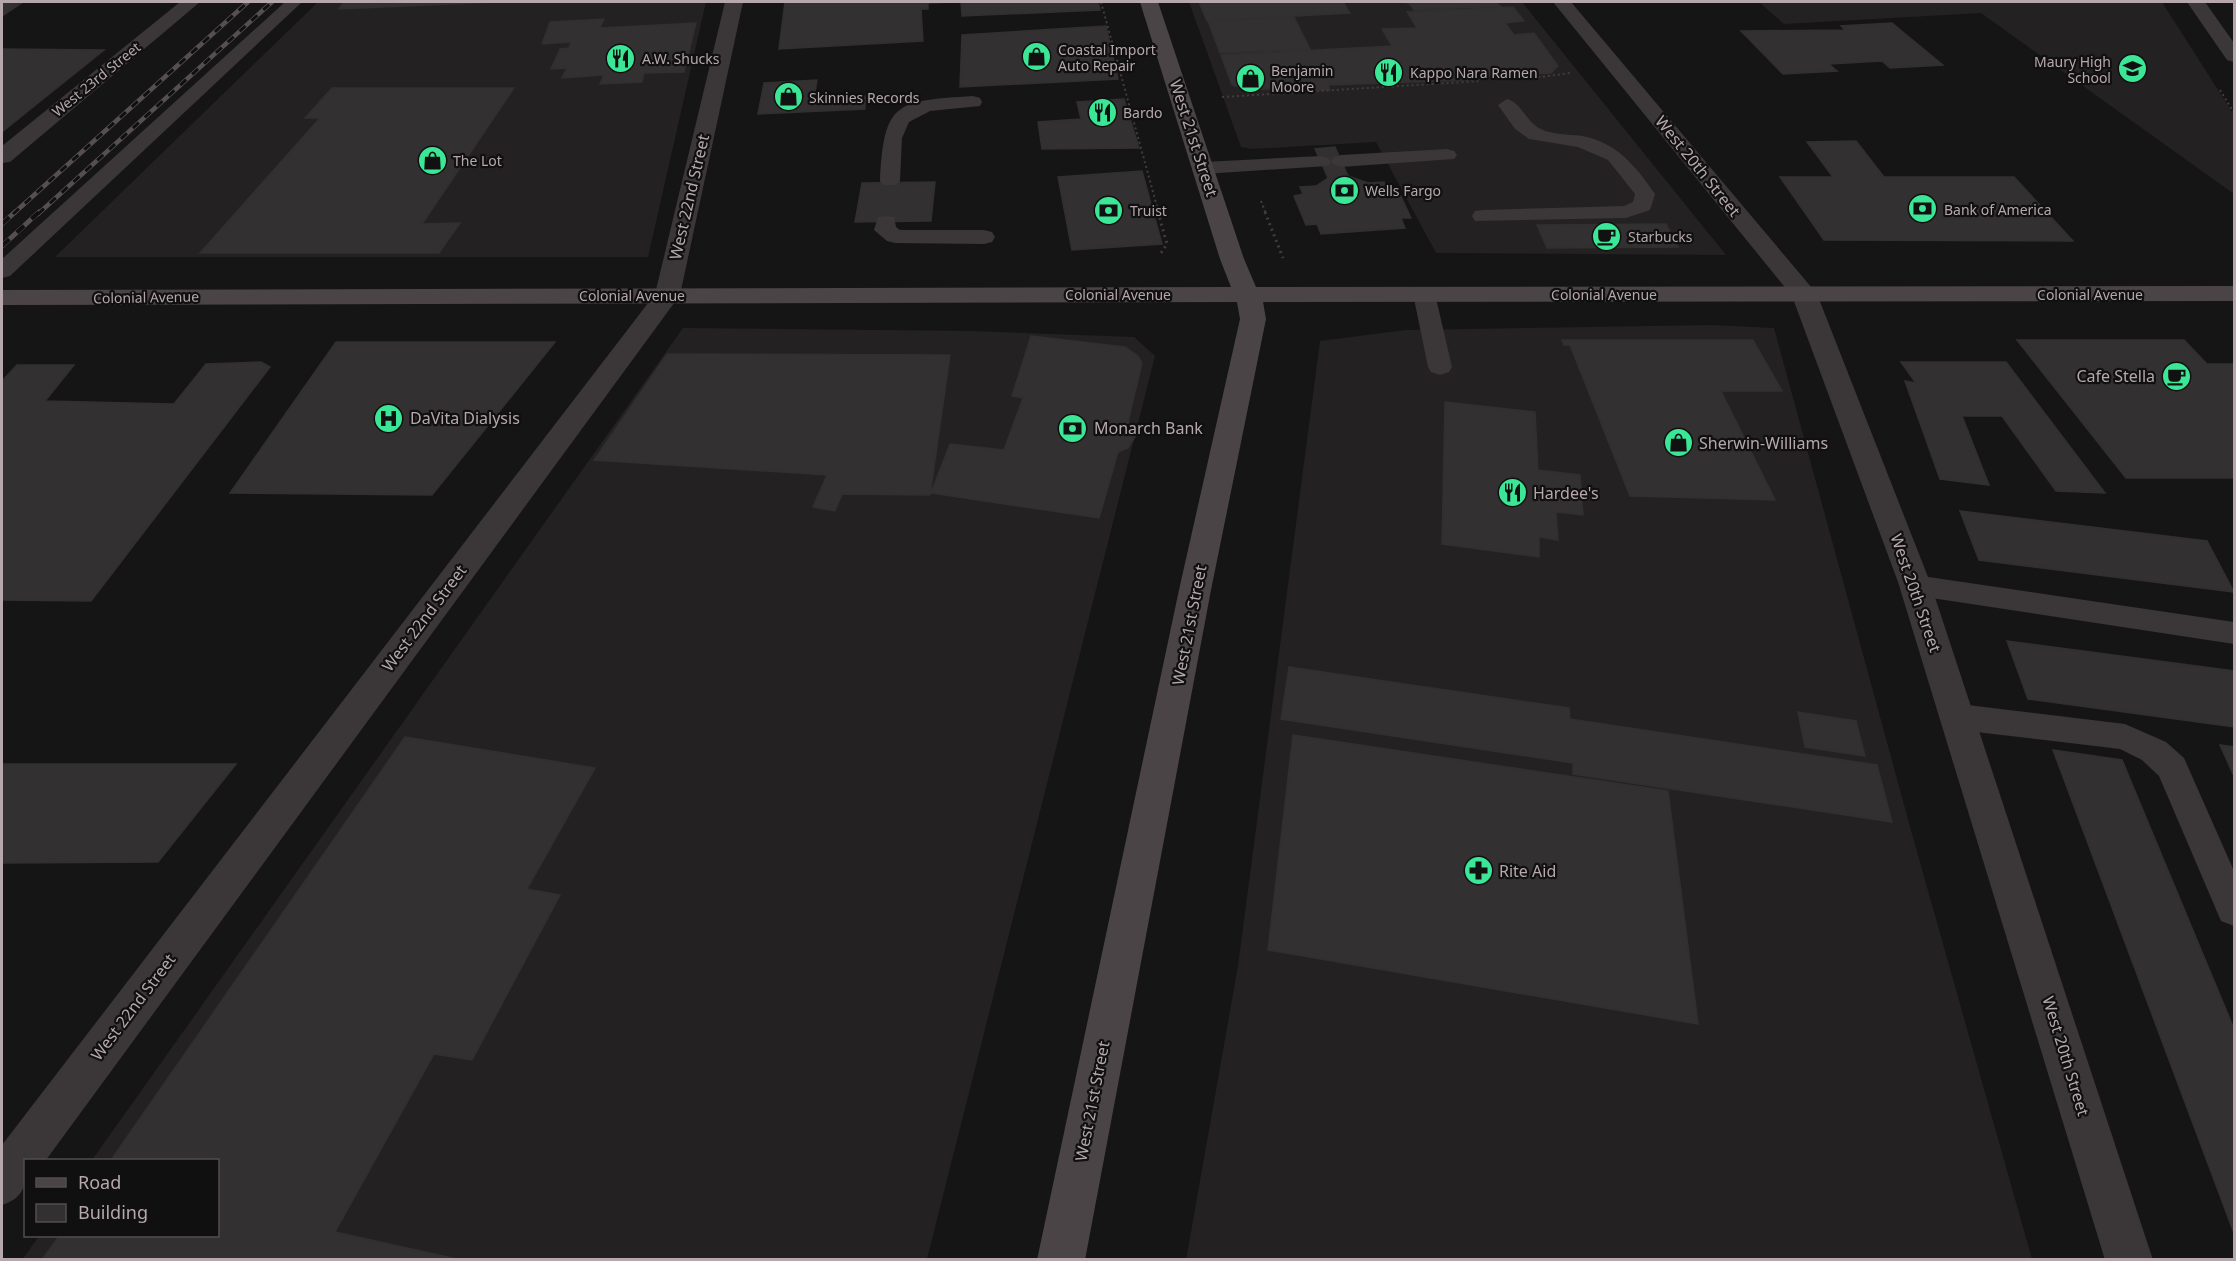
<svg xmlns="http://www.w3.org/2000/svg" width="2236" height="1261" viewBox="0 0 2236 1261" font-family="'Noto Sans',sans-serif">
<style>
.built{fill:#232121}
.building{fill:#323030;stroke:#322f2f;stroke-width:1.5}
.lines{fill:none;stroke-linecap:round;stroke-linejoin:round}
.path-far1{stroke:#423c3e;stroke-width:2;stroke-dasharray:2 3;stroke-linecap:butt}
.path{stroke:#423c3e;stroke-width:3;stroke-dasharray:2 4;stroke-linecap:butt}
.lane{fill:#3b3637;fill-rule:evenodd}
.street{fill:#3b3637;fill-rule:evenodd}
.secondary{fill:#4b4446;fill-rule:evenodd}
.rail-far1-casing{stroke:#564f51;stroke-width:4.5}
.rail-casing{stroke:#564f51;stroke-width:5}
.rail-far1{stroke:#111010;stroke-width:3;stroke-dasharray:8;stroke-linecap:butt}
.rail{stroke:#111010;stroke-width:4;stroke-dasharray:10;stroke-linecap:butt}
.labels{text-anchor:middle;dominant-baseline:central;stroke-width:4.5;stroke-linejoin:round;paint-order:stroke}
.far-poi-label{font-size:14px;fill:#b6a7ad;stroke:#111010;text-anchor:start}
.far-street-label{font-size:14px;fill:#b6a7ad;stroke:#111010}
.street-label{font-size:16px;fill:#b6a7ad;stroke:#111010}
.poi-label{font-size:16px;fill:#b6a7ad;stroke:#111010;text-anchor:start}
</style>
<rect width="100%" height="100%" fill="#161515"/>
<path class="built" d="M318 2H706L648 257H55Z
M1189 2H1522L1726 255 1436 253 1376 142 1252 149 1241 147Z
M1759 2H2162L2234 115V194L1981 13 1784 24Z
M1713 325 1774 328 1912 834 2032 1259 1186 1260 1238 966 1320 341 1406 330Z
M683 328 972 331 1134 337 1155 356 927 1259 22 1260 39 1236H218V1160H92Z"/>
<path class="building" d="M2 2H23L2 16Z
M344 2H496L339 9Z
M774 2H957L928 3V9H921L923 41 779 49 785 2Z
M961 2H1098L1100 10 962 16Z
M1199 2H1343L1350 13 1207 21Z
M1399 2H1496L1500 6 1414 10 1409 3Z
M1513 7 1524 21 1505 23 1514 35 1534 33 1558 66 1551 73 1484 76 1485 79 1469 80 1328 85 1330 90H1313L1310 87 1249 90 1232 85 1221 55 1392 46 1382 29 1417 28 1407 12Z
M1294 17 1310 49 1220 53 1208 21Z
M604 19 600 28 696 23 684 72 644 73 642 82 600 84 604 75 562 78 567 68 551 69 560 49 569 48 571 42 542 44 550 22Z
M1892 23 1943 65 1890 68 1882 61 1829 64 1837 71 1783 74 1741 31 1845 30 1841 26Z
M1106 26 1118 79 960 87 962 35Z
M2 49 104 50 2 132Z
M817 80 814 98 865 96V109L758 114 764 83Z
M332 88H514L422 224 460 223 439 253H200L320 118H305Z
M1124 99 1139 148 1042 149 1038 122 1081 119 1077 102Z
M1856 141 1884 177H2014L2073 241 1824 240 1780 177H1833L1807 142Z
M1335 147 1348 176 1368 183 1384 182 1388 191 1398 190 1411 218H1401L1405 228 1321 234 1317 224 1306 225 1294 196 1303 194 1300 187 1316 186 1328 178 1315 149Z
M1142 171 1162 244 1072 250 1058 177Z
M935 182 931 221 855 222 862 183Z
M1666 224 1678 247 1547 248 1537 225Z
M1031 336 1125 347 1138 356 1142 363 1128 422 1134 426 1136 435 1128 448 1118 452 1099 518 931 493 950 444 1004 450 1023 398 1012 396Z
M1562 340H1753L1782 391H1721L1775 500 1630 496 1570 345H1564Z
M2017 340H2184L2207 364H2234V478H2126Z
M336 342H555L432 495 230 493Z
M667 354 950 355 930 495 842 494 835 511 813 507 827 475 594 460Z
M261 362 270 367 91 601 2 600V381L17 365H74L45 401 174 404 206 364Z
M1901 362H2006L2105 493 2056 491 2002 416H1962L1989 485 1940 479 1905 381 1916 383Z
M1445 402 1535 412 1538 470 1580 475 1583 515 1556 512 1558 540 1539 537V557L1442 544Z
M1960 511 2207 541 2234 592 1979 560Z
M2007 641 2234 671V727L2028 699Z
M1289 667 1569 708 1570 719 1877 765 1892 822 1573 774V763L1281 719Z
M1798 712 1856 721 1865 756 1805 747Z
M1293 735 1668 791 1698 1024 1268 950Z
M405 737 595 768 527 889 560 895 472 1060 434 1054 335 1232 461 1260H42L59 1236H218V1160H111Z
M2220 745 2234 747V776Z
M2053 750 2122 760 2234 1029V1233Z
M2 764H236L158 862 2 863Z"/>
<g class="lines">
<path class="path-far1" d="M1101 2 1159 214
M1533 78 1570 73
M2220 90 2234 113
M1222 97 1481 81
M1261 201 1266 214"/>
<path class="path" d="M1158 212 1167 244 1159 256
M1265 212 1283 258"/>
<path class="lane" d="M285 2H302L10 276 2 278V259Z
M973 96 980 98 982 102 980 106 930 111 909 122 902 138 900 181 897 185H883L880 181C884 101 896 101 973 96Z
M1507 99C1522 103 1526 122 1541 129 1552 135 1569 134 1582 136 1616 142 1636 166 1655 194L1650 210 1626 218 1475 221 1472 216 1475 211 1483 210 1624 206 1633 202 1635 194 1608 160 1578 147 1529 139 1515 129 1498 105Z
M1447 149 1454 151 1457 155 1454 159 1341 167 1334 165 1331 161 1334 157 1341 155Z
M1321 156 1328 158 1331 162 1328 166 1204 174 1197 172 1194 168 1197 164 1204 162Z
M886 216 894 217 896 227 900 230H984L992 232 995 237 992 242 984 244 895 243 887 241 874 230 878 217Z
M1424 287 1432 289 1435 294 1452 367 1449 372 1440 375 1431 372 1428 367 1413 294 1416 289Z
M1915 575 2234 622V644L1905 594 1900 586 1905 578Z
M1959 704 2125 724 2166 742 2184 758 2234 871V926L2221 921 2159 776 2142 760 2120 749 1959 730 1948 726 1943 717 1948 708Z"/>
<path class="street" d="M180 2H200L10 162 2 163V146Z
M725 2H743L680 295 46 1160H26C26 1184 26 1197 2 1205V1145L655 294Z
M1553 2H1571L1817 294 1930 582 2153 1260H2105L1898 582 1792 296Z
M2187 2H2205L2234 43V62L2227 60Z"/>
<path class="secondary" d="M1140 2H1158L1244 259 1256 287 2234 286V301L1263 302 1266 319 1211 590 1085 1260H1037L1179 590 1240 319 1237 302 2 305V290L1231 287 1220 259Z"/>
<defs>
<path id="rail-far1" d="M13 214 248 2
M38 214 272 2"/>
<path id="rail" d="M2 224 15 212
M2 246 39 212"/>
</defs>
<use href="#rail-far1" class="rail-far1-casing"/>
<use href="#rail" class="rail-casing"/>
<use href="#rail-far1" class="rail-far1"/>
<use href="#rail" class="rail"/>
</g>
<defs>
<symbol id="shop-disc" viewBox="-11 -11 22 22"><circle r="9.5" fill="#3ce697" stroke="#111010"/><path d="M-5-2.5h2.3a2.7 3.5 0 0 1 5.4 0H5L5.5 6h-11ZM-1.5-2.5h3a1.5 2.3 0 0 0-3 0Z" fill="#111"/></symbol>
<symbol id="restaurant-disc" viewBox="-11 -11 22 22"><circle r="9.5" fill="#3ce697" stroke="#111010"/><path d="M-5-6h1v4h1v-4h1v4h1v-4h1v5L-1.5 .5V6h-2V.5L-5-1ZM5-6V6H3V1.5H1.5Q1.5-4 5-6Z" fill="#111"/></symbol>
<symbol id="school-disc" viewBox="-11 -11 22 22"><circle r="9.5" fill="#3ce697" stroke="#111010"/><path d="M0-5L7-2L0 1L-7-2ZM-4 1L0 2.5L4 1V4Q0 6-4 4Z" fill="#111"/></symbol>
<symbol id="bank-disc" viewBox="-11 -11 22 22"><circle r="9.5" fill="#3ce697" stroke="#111010"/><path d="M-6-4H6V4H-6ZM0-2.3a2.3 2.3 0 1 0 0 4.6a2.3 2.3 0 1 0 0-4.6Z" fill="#111"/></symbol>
<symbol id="cafe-disc" viewBox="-11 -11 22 22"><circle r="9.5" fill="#3ce697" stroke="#111010"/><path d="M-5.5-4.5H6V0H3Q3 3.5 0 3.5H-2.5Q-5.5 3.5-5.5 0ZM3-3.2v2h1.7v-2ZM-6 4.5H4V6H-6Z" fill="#111"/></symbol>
<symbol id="hospital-disc" viewBox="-11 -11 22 22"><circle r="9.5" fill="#3ce697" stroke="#111010"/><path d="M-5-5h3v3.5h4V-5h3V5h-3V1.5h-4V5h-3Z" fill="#111"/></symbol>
<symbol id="pharmacy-disc" viewBox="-11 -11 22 22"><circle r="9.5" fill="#3ce697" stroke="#111010"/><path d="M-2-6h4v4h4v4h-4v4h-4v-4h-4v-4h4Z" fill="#111"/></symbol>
</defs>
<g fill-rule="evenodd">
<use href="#shop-disc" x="1020" y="40" width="33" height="33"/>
<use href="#restaurant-disc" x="604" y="42" width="33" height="33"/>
<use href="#school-disc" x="2116" y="52" width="33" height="33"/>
<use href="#restaurant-disc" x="1372" y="56" width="33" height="33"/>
<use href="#shop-disc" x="1234" y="62" width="33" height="33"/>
<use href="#shop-disc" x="772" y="80" width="33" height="33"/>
<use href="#restaurant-disc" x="1086" y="96" width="33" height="33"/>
<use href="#shop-disc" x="416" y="144" width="33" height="33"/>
<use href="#bank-disc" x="1328" y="174" width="33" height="33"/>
<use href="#bank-disc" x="1906" y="192" width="33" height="33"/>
<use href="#bank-disc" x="1092" y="194" width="33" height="33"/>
<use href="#cafe-disc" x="1590" y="220" width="33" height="33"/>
<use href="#cafe-disc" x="2160" y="360" width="33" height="33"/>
<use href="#hospital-disc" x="372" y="402" width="33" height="33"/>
<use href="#bank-disc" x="1056" y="412" width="33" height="33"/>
<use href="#shop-disc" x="1662" y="426" width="33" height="33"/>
<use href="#restaurant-disc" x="1496" y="476" width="33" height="33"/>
<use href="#pharmacy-disc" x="1462" y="854" width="33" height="33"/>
</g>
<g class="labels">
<g class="far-poi-label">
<text x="1058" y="49">Coastal Import<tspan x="1058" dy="16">Auto Repair</tspan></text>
<text x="642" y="58">A.W. Shucks</text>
<text x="2111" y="61" text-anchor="end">Maury High<tspan x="2111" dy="16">School</tspan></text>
<text x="1271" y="70">Benjamin<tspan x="1271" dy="16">Moore</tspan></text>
<text x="1410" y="72">Kappo Nara Ramen</text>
<text x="809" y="97">Skinnies Records</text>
<text x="1123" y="112">Bardo</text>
<text x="453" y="160">The Lot</text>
<text x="1365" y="190">Wells Fargo</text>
<text x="1944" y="209">Bank of America</text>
<text x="1130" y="210">Truist</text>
<text x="1628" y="236">Starbucks</text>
</g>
<g class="far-street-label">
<text transform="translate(96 79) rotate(-39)">West 23rd Street</text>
<text x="1118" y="294">Colonial Avenue</text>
<text x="1604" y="294">Colonial Avenue</text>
<text x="2090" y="294">Colonial Avenue</text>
<text x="632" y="295">Colonial Avenue</text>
<text transform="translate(146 297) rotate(-1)">Colonial Avenue</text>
</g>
<g class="street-label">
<text transform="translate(1194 138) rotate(72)">West 21st Street</text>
<text transform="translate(1698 166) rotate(51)">West 20th Street</text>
<text transform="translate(689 197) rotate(-77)">West 22nd Street</text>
<text transform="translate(1916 593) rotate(71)">West 20th Street</text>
<text transform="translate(424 618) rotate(-53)">West 22nd Street</text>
<text transform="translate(1189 625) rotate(-79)">West 21st Street</text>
<text transform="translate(133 1007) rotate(-53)">West 22nd Street</text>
<text transform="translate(2066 1056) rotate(73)">West 20th Street</text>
<text transform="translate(1092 1101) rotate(-79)">West 21st Street</text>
</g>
<g class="poi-label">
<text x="2155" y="376" text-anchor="end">Cafe Stella</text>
<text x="410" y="418">DaVita Dialysis</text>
<text x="1094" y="428">Monarch Bank</text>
<text x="1699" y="443">Sherwin-Williams</text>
<text x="1533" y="493">Hardee's</text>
<text x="1499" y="871">Rite Aid</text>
</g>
</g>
<rect width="2236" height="1261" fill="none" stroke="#b6a7ad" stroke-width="6"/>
<rect x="24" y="1159" width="195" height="78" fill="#111010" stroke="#534c4f" stroke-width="1.5"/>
<rect x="36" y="1178" width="30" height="9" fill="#4b4446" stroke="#534c4f" stroke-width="1.5"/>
<text x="78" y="1189" font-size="18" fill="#b6a7ad">Road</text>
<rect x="36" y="1204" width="30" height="18" fill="#323030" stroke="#534c4f" stroke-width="1.5"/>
<text x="78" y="1219" font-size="18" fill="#b6a7ad">Building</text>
</svg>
